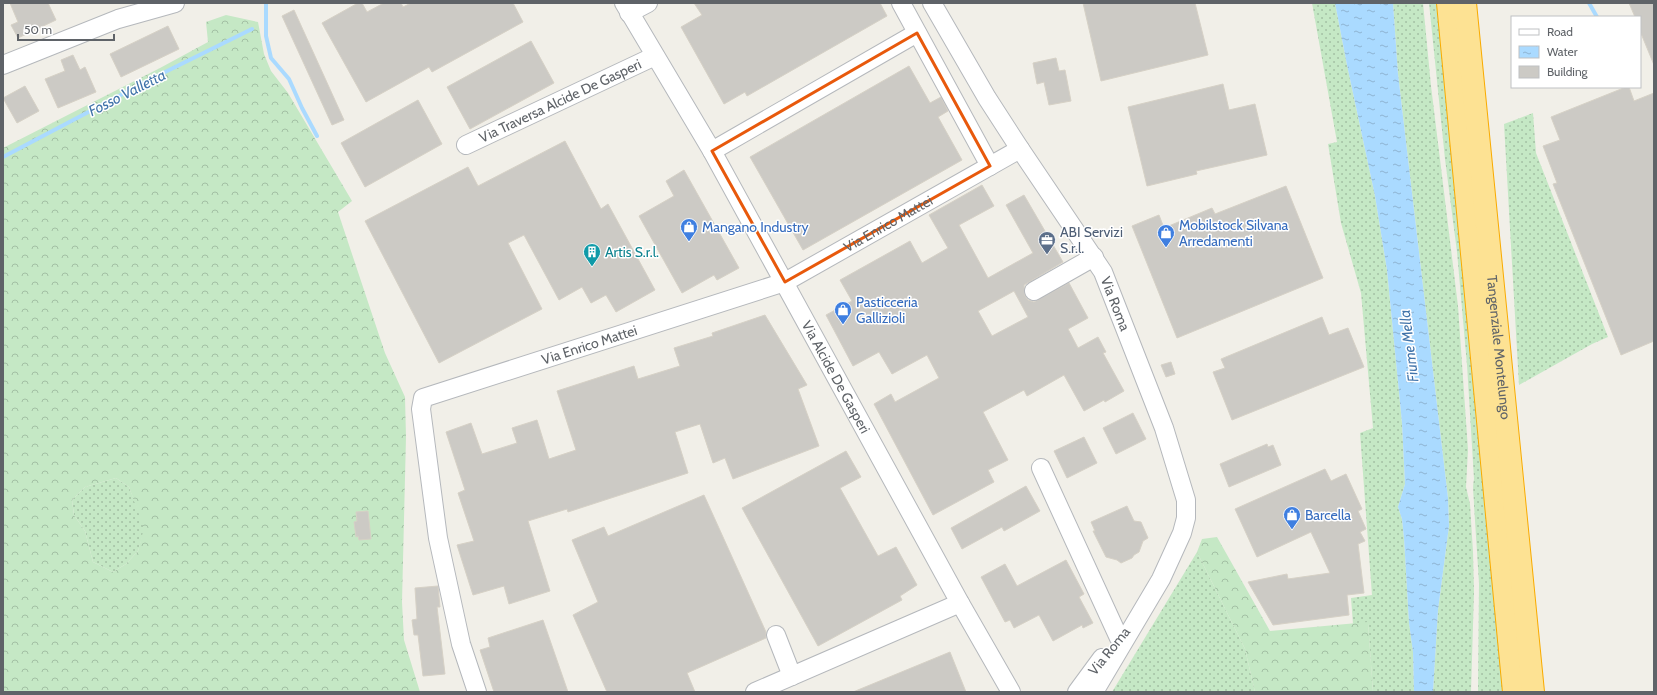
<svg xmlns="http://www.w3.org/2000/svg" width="1657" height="695" viewBox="0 0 1657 695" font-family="Cabin,sans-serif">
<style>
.grass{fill:url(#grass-dots)}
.forest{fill:url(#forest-crowns);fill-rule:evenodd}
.water{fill:url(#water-ripples)}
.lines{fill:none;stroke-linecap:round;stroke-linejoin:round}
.stream{stroke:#aadaff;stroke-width:4}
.building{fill:#cccac5;stroke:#d6d1c6;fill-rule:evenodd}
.minor-casing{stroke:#b5b8bc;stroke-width:20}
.highway-casing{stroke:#f9ab00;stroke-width:24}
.minor{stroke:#fff;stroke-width:18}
.highway{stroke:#fde293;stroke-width:22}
.marked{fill:none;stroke:#e8590c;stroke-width:3;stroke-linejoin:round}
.labels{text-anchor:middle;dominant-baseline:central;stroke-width:3;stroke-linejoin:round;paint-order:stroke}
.street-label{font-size:14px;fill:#5f6368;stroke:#fff}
.shop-label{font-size:14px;fill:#366cbe;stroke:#fff;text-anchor:start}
.service-label{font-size:14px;fill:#4e5e75;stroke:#fff;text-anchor:start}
.culture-label{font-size:14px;fill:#0d838f;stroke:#fff;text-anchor:start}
.water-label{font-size:15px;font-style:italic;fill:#4174aa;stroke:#fff}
</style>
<defs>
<pattern id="grass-dots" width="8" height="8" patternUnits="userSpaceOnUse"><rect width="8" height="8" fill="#c5e8c5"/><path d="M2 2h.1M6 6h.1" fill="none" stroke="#a3c0a4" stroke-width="1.8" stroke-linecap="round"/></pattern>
<pattern id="forest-crowns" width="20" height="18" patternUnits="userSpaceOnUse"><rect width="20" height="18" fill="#c5e8c5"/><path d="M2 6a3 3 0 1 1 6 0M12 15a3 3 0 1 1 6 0" fill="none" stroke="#a3c0a4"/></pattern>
<pattern id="water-ripples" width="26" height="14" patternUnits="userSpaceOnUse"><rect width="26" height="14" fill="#aadaff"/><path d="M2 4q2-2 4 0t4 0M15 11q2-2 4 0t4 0" fill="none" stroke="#8eb4d2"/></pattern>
</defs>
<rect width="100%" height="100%" fill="#f1efe8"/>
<path class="grass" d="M1312 3H1335L1347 65 1375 196 1387 270 1402 423 1405 484 1398 507 1402 519 1404 538 1409 623 1413 651 1414 692H1373L1368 623 1353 624 1351 598 1372 595 1360 433 1373 428 1361 293 1341 223 1328 144 1337 142Z
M1393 3H1423L1431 86 1458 306 1468 450 1466 487 1470 504 1473 552 1474 592 1471 692H1433L1438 610 1449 526 1448 498 1398 74Z
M1429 3H1438L1505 692H1478L1479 583 1474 505C1474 496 1472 488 1474 479L1467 365 1457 252 1445 159Z
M1533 113 1536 153 1608 337 1592 344 1519 385 1504 124Z
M116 478 129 487 145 528 138 551 126 564 113 572 93 562 85 531 74 515 72 500 85 487Z
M1197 552 1245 649 1255 692H1112Z"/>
<path class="forest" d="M226 15 258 22 264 54 271 71 288 93 352 201 338 212 385 353 405 397 406 437 402 602 404 640 420 692H3V148L160 68 208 42 206 22ZM116 478 129 487 144 528 138 551 126 564 113 572 93 562 85 531 74 515 72 500 85 487Z
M1217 537 1270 631 1368 622 1373 692H1255L1245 649 1197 552 1202 539Z"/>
<path class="water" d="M1335 3H1393L1398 74 1448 498 1449 526 1438 610 1433 692H1414L1413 652 1409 623 1404 538 1402 519 1398 507 1405 484 1402 423 1387 270 1375 196 1347 65Z"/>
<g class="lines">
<path class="stream" d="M266 3V36L271 58 289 79 302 108 317 136
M1589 3 1597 17
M3 157 151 79 252 29"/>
</g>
<path class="building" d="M10 3H48L56 20 18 38 11 25 18 22Z
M358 3H362L367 12 384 3H401L403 7 411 3H513L523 22 432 72 429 67 366 102 322 23Z
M694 3H880L887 16 747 96 745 92 724 104 681 27 702 15Z
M1083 3H1195L1208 55 1101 81Z
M1629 3H1654V65L1640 31V17H1635Z
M294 10 344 120 332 125 282 16Z
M168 26 179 49 121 77 110 54Z
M531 41 554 83 470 129 447 87Z
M73 55 80 70 85 67 96 92 58 108 45 79 65 71 61 60Z
M1056 58 1059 71 1065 70 1071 101 1049 105 1044 82 1037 84 1033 63Z
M909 66 930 103 941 97 948 111 938 117 962 160 803 250 750 157Z
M1223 84 1229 110 1255 104 1267 155 1196 171 1197 174 1147 186 1128 107Z
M25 86 39 111 17 123 3 98Z
M1626 87H1629L1634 101 1654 93V341L1621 355 1553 184 1557 183 1543 146 1560 140 1551 117Z
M418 100 442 144 365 187 341 143Z
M565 141 601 209 608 204 655 290 616 312 606 295 591 303 582 287 559 300 524 235 508 243 542 309 439 363 365 221 468 167 478 186Z
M684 170 739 268 717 280 714 275 682 293 639 216 674 196 666 181Z
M982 185 994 206 959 225 988 278 1033 253 1006 205 1024 195 1063 262 1024 285 1025 296 1028 300 1034 302 1069 283 1088 318 1068 329 1078 348 1098 337 1106 352 1103 353 1124 391 1105 402 1104 400 1084 411 1064 375 1027 396 1024 390 983 412 1008 460 988 470 994 482 933 515 874 404 891 394 895 402 939 378 927 355 892 374 879 352 853 366 826 315 852 301 840 280 910 241 922 263 948 248 929 215ZM1014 291 1028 317 992 336 978 311Z
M1286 186 1323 278 1177 338 1132 226 1159 215 1164 228 1212 208 1215 214Z
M765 315 807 385 798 389 819 446 733 479 725 458 713 463 700 424 675 432 688 473 568 512 567 509 528 521 550 591 509 604 504 586 473 595 457 545 474 541 458 493 465 490 446 432 471 423 482 454 517 443 512 428 537 420 549 459 576 450 557 391 634 366 638 379 680 366 674 348 713 336 712 333Z
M1322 317 1329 335 1348 328 1364 367 1232 420 1213 372 1225 368 1221 359Z
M1171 362 1175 374 1166 377 1161 365Z
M1133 413 1146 439 1116 454 1103 428Z
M1084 437 1097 463 1067 478 1054 451Z
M1267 444 1268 447 1273 445 1281 465 1229 487 1220 464Z
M846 451 861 477 840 488 878 556 896 547 917 585 900 596 902 600 818 646 742 508Z
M1325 469 1331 481 1346 474 1362 509 1358 511 1366 529 1360 532 1365 541 1358 544 1364 593 1347 595 1349 615 1273 625 1248 582 1287 574 1288 579 1330 573 1311 532 1257 557 1235 509Z
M1026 486 1040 511 1004 531 1002 527 962 549 951 528Z
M704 495 766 632V638L687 673 695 692H607L573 615 598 602 572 540 604 527 608 536Z
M1127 506 1134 521 1141 522 1148 538 1143 541 1139 552 1134 555 1132 558 1121 563 1117 560 1106 557 1093 531H1095L1091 522Z
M368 511 371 539 359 540 358 536 356 537 354 522 357 521 356 512Z
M1066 560 1084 594 1079 597 1093 623 1083 628 1082 625 1053 641 1039 615 1014 628 1010 620 1005 622 981 577 1005 564 1017 586Z
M438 586 440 607H437L445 674 423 676 418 635H414L412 620 417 619 415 588Z
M543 620 568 692H494L480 650 490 647 488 638Z
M950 652 966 692H853Z"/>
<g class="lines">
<defs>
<g id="minor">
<path id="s1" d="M624 3 712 151 960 603 1011 692"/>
<path d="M901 3 990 166"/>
<path id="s2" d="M932 3 987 98 1020 149 1103 272 1164 428 1186 500V518L1182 533 1161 579 1094 692"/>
<path d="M629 13 648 3"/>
<path d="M3 65 118 19 175 3"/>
<path id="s3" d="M466 145 655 56"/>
<path d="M712 151 917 33"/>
<path d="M1034 291 1094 257"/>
<path d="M1041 468 1119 638"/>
<path d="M776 635 792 676"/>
<path id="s4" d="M477 692 461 644 438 538 421 409 423 398 785 282 1020 149"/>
<path d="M755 692 960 603"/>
<path d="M1077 692 1102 658"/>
</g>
<g id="highway">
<path d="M1448 3 1514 692"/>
<path id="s5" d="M1465 3 1533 692"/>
</g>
</defs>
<use href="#minor" class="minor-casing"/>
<use href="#highway" class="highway-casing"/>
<use href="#minor" class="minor"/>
<use href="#highway" class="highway"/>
</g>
<path class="marked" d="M917 33 990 166 785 282 712 151Z"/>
<defs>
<symbol id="shop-pin" viewBox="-11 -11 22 30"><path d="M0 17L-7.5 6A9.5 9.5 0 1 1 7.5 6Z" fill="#3f7fe0" stroke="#fff"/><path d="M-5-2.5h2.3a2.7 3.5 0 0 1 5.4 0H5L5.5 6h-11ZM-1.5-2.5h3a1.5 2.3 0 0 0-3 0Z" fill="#fff"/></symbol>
<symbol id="office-pin" viewBox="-11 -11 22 30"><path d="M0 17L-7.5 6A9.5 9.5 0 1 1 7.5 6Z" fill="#5c6f8a" stroke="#fff"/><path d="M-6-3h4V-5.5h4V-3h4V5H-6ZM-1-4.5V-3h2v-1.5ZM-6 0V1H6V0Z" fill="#fff"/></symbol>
<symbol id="building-pin" viewBox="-11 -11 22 30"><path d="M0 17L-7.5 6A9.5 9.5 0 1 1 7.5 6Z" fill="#0f9aa8" stroke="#fff"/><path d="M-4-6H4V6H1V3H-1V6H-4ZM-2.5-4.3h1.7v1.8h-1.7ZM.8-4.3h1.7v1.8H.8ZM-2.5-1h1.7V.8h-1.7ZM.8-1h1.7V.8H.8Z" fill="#fff"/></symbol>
</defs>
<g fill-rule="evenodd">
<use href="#shop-pin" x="679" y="217" width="20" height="27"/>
<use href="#shop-pin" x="1156" y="223" width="20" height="27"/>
<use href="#office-pin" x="1037" y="230" width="20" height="27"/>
<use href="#building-pin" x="582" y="242" width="20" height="27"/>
<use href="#shop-pin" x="833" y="300" width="20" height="27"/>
<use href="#shop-pin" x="1282" y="505" width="20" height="27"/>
</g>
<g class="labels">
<g class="street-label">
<text stroke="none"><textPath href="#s3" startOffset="104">Via Traversa Alcide De Gasperi</textPath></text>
<text stroke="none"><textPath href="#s4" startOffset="799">Via Enrico Mattei</textPath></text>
<text stroke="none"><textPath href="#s2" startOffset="353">Via Roma</textPath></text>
<text stroke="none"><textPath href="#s4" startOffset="475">Via Enrico Mattei</textPath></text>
<text stroke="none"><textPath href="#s5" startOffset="346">Tangenziale Montelungo</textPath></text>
<text stroke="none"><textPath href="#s1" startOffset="430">Via Alcide De Gasperi</textPath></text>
<text transform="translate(1109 651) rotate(-51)">Via Roma</text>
</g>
<g class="shop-label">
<text x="1179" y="225">Mobilstock Silvana<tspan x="1179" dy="16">Arredamenti</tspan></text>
<text x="702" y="227">Mangano Industry</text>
<text x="856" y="302">Pasticceria<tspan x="856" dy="16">Gallizioli</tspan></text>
<text x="1305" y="515">Barcella</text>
</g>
<g class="service-label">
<text x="1060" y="232">ABI Servizi<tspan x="1060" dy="16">S.r.l.</tspan></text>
</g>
<g class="culture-label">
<text x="605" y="252">Artis S.r.l.</text>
</g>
<g class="water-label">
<text transform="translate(127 93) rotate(-27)">Fosso Valletta</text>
<text transform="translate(1409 346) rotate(-97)">Fiume Mella</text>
</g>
</g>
<rect width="1657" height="695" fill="none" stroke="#5f6368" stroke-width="8"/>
<rect x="1511" y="16" width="130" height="72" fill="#ffffff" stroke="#bfc1c3"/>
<rect x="1519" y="29" width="20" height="6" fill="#ffffff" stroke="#bfc1c3"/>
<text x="1547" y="36" font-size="12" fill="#5f6368">Road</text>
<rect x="1519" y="46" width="20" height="12" fill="url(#water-ripples)" stroke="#bfc1c3"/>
<text x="1547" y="56" font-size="12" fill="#5f6368">Water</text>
<rect x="1519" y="66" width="20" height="12" fill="#cccac5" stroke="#bfc1c3"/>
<text x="1547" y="76" font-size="12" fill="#5f6368">Building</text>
<path d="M18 34v6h96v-6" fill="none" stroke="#5f6368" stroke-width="2"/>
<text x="24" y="34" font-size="12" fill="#5f6368" stroke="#ffffff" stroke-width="3" paint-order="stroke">50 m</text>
</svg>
